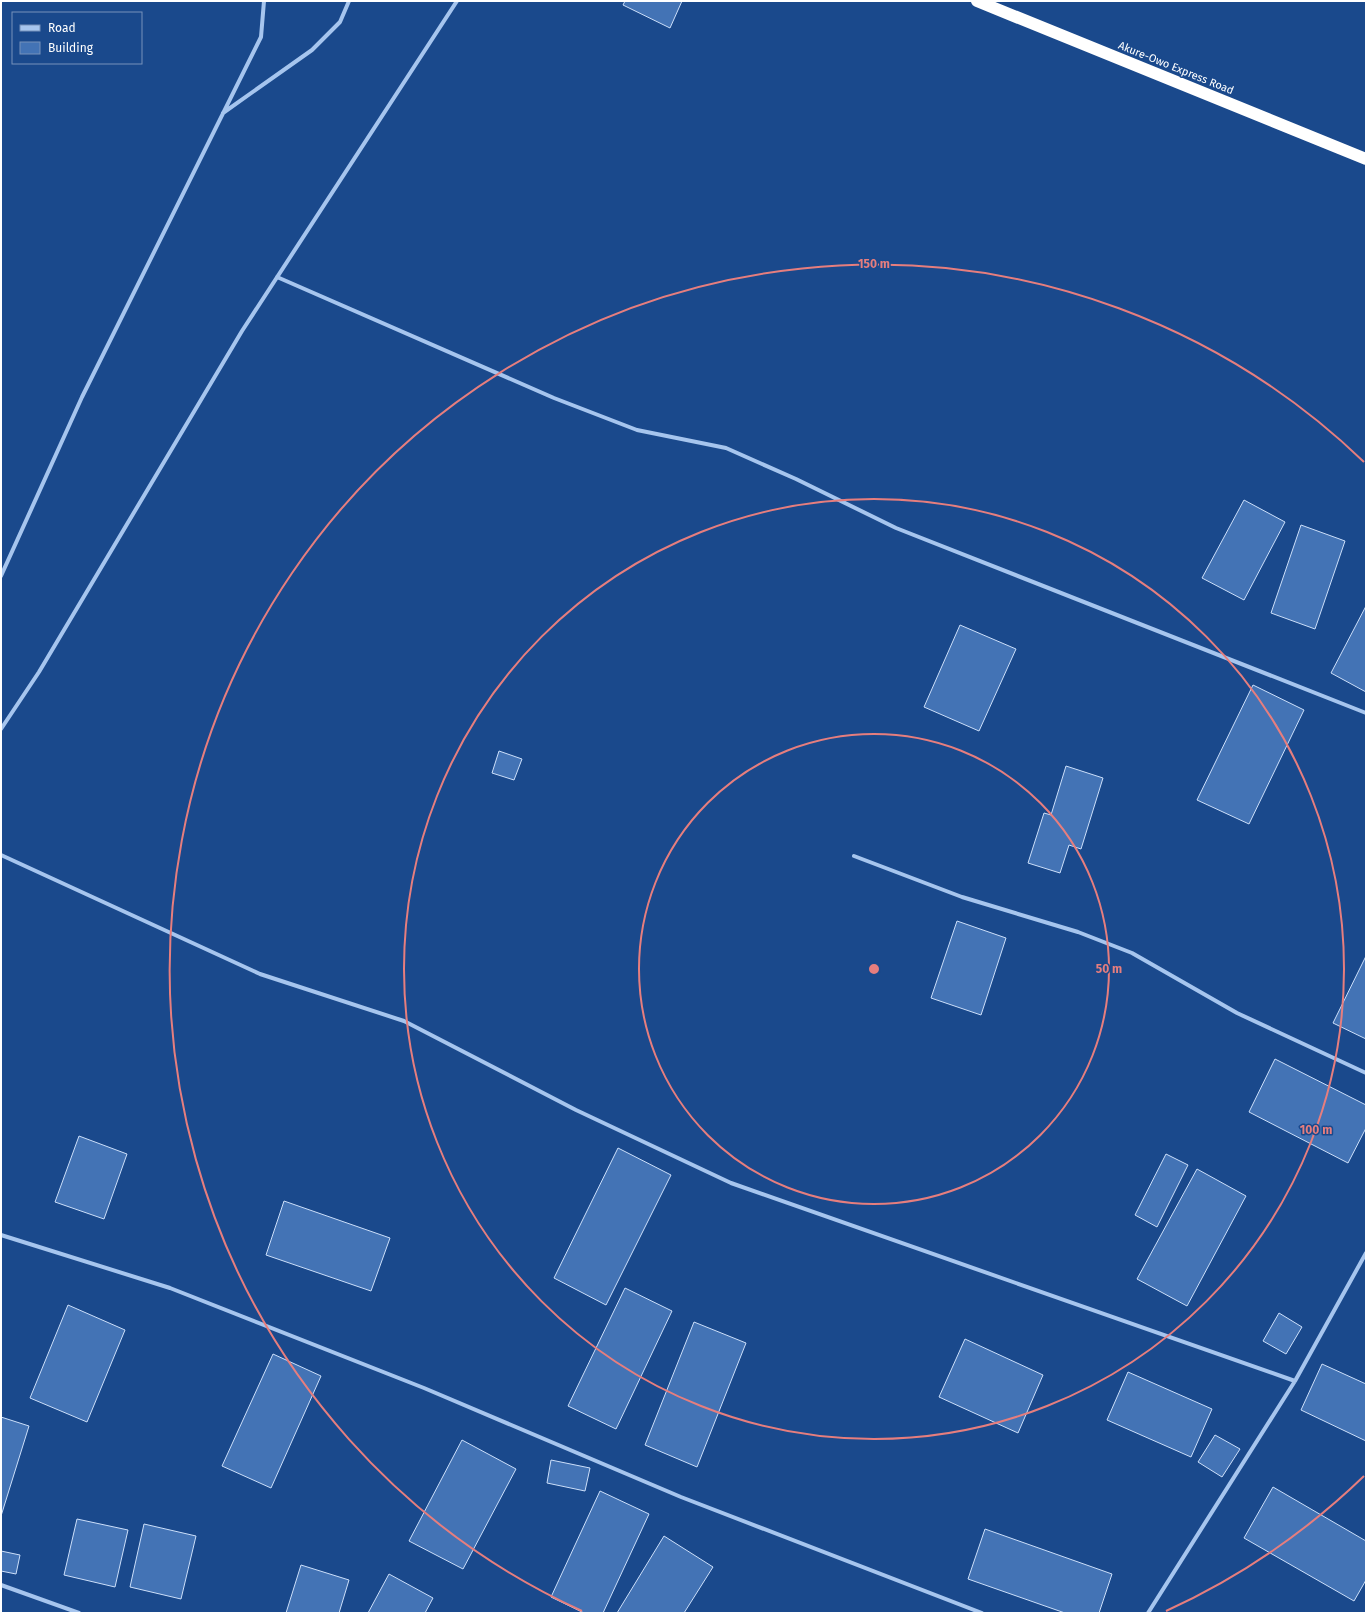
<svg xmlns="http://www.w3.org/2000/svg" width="1367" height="1614" viewBox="0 0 1367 1614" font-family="'Fira Sans',sans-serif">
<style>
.building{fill:#4373b5;stroke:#ccdffa}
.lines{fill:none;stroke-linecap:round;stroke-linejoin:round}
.street{stroke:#a6c5ee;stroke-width:4}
.highway{stroke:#fff;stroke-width:12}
.ring{fill:none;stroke:#e67e7e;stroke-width:2}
.labels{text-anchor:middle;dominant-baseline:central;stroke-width:3;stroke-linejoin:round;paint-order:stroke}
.street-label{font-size:11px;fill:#fff;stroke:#1a498c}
.centre{fill:#e67e7e;stroke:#1a498c;stroke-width:2}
.ring-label{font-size:12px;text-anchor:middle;font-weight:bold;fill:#e67e7e;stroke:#1a498c;stroke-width:3;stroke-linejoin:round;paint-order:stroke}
</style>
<rect width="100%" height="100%" fill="#1a498c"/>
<path class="building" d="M625 1H682L670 28 623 5Z
M1244 500 1285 522 1244 600 1202 578Z
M1301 525 1345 541 1315 629 1271 613Z
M1366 606V692L1331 673Z
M960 625 1016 649 979 731 924 707Z
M1253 685 1304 710 1249 824 1197 800Z
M499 751 522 759 514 780 492 773Z
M1066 766 1103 778 1081 849 1069 845 1060 873 1028 863 1044 813 1051 815Z
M957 921 1006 938 981 1015 931 998Z
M1366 956V1039L1333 1023Z
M1275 1059 1366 1105V1128L1348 1163 1249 1112Z
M79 1136 127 1154 104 1219 55 1202Z
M618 1148 671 1175 606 1305 554 1278Z
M1166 1154 1188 1165 1157 1227 1135 1215Z
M1197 1169 1246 1196 1187 1306 1137 1279Z
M284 1201 390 1238 371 1291 266 1255Z
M625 1288 672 1311 616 1429 568 1406Z
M68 1305 125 1330 87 1422 30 1398Z
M1279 1313 1302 1327 1286 1354 1263 1341Z
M694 1322 746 1343 697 1467 645 1445Z
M965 1339 1043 1375 1018 1433 939 1397Z
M273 1354 321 1376 271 1488 222 1466Z
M1322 1364 1366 1384V1441L1301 1410Z
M1128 1372 1212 1409 1191 1457 1107 1420Z
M1 1417 29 1426 1 1516Z
M1215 1435 1240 1449 1222 1477 1198 1462Z
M462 1440 516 1469 463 1569 409 1541Z
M551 1460 590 1468 585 1491 547 1483Z
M1273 1487 1366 1541V1580L1354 1601 1244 1538Z
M600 1491 649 1514 603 1613H584L551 1597Z
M77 1519 128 1530 115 1587 64 1575Z
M144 1524 196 1536 181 1599 130 1587Z
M985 1529 1112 1574 1099 1613H1065L968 1579Z
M664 1536 713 1567 684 1613H617Z
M1 1551 20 1555 16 1574 1 1571Z
M301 1565 349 1580 339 1613H286Z
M389 1574 433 1598 425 1613H368Z"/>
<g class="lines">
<path class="street" d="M223 113 312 50 340 22 349 1
M277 277 554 398 637 430 726 448 796 479 896 528 1366 713
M1 576 82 397 261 37 264 1
M1 729 39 672 242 331 457 1
M1 855 260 974 404 1021 576 1110 731 1183 1295 1381
M854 856 962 897 1078 932 1132 953 1237 1013 1366 1073
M1 1235 170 1288 424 1388 681 1497 982 1613
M1 1585 79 1613
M1148 1613 1295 1381 1366 1253"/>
<path class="highway" d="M977 1 1366 159"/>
</g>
<g class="ring">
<circle cx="874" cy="969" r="235"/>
<circle cx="874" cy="969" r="470"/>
<path d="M1364 1476A705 705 0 0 1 1166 1611M582 1611A705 705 0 1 1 1364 462"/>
</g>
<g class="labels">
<g class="street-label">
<text transform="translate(1176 68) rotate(22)">Akure-Owo Express Road</text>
</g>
</g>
<circle cx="874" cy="969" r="6" class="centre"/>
<g class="ring-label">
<text x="874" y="268">150 m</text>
<text x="1109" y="973">50 m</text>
<text x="1316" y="1134">100 m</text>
</g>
<rect width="1367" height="1614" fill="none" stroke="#ffffff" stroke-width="4"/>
<rect x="12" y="12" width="130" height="52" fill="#1a498c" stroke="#7692ba"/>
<rect x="20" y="25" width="20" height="6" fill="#a6c5ee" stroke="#7692ba"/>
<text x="48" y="32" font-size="12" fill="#ffffff">Road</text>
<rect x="20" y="42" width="20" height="12" fill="#4373b5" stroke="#7692ba"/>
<text x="48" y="52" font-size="12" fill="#ffffff">Building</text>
</svg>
